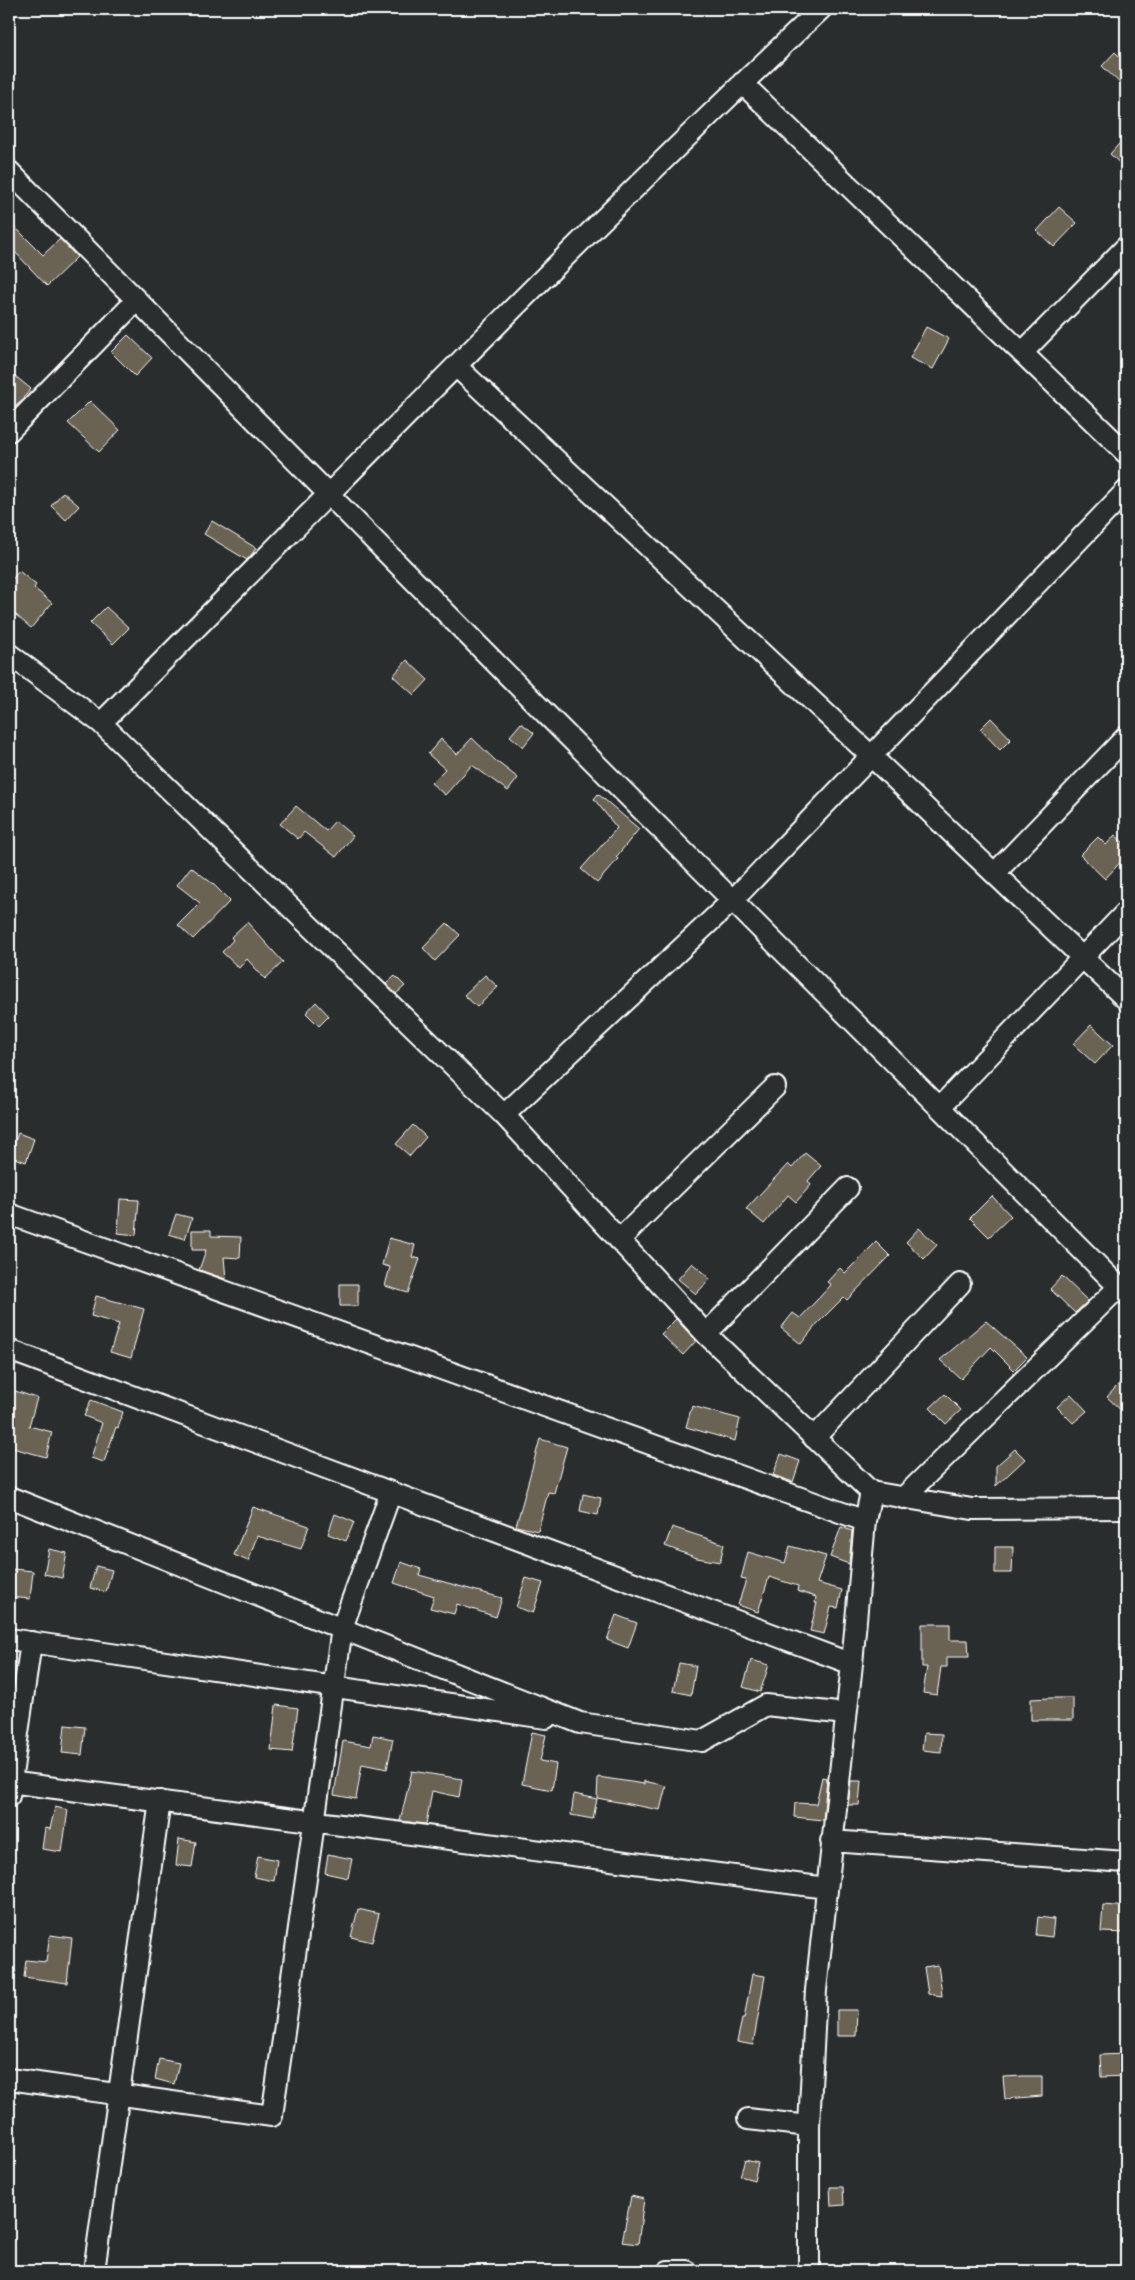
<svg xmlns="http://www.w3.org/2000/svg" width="1135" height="2280" viewBox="0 0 1135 2280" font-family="'Indie Flower',sans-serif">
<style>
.building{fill:#6a6353;stroke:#fff}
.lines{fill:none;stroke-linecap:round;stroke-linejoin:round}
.minor-casing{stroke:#fff;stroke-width:24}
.minor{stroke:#2a2d2e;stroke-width:20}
</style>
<rect width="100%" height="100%" fill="#2a2d2e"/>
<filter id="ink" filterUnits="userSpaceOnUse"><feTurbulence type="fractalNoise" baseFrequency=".02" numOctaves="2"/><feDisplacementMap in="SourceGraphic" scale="10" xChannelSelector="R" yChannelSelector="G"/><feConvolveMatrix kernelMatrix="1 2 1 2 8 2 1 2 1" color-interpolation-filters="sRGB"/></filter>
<g filter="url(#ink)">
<path class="building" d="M1115 52 1126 63V89L1102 66Z
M1126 136V169L1110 154Z
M1059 207 1077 223 1054 247 1037 231Z
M9 221 43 255 60 239 77 257 47 286 15 252 9 259Z
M926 327 949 339 933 369 910 358Z
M128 335 152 358 135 376 111 352Z
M9 371 31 389 9 414Z
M90 401 120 430 99 452 68 423Z
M63 492 79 506 66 520 51 506Z
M212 521 256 548 252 554 247 560 204 534Z
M19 571 36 585 34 588 52 603 31 628 9 609V583Z
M106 607 129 628 113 644 90 623Z
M407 660 428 680 414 695 393 676Z
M991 718 1011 739 1000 750 980 729Z
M521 723 534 733 523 747 510 736Z
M472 738 496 761 518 778 508 791 472 765 445 795 431 783 445 769 428 754 441 739 457 754Z
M598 794 639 829 616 857 618 859 597 883 581 869 617 828 594 799Z
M296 806 326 831 335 821 353 836 336 857 304 832 298 839 280 824Z
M1115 835 1126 845V856L1105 879 1080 855 1098 837 1106 845Z
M191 867 213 884 230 901 193 939 178 925 200 903 177 885Z
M247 922 283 962 265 979 247 959 239 968 222 952 233 940 231 937Z
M447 923 460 935 435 961 423 948Z
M485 975 498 987 477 1007 464 995Z
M395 976 405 986 396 994 386 984Z
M316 1002 329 1016 319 1026 306 1013Z
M1091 1025 1113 1045 1095 1064 1073 1044Z
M413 1125 426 1137 410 1156 396 1144Z
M18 1133 34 1139 26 1162 9 1156Z
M805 1153 821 1166 808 1181 811 1185 796 1202 788 1195 764 1224 746 1209 788 1164 792 1168Z
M992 1196 1011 1216 989 1237 970 1218Z
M120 1199 139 1200 136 1235 118 1233Z
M176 1214 192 1218 185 1239 169 1234Z
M919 1228 937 1245 924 1259 906 1242Z
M192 1230H211V1236L241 1237 240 1258 224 1257 226 1279 199 1270 206 1250H192Z
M389 1238 415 1245 412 1257 420 1259 408 1293 385 1286 390 1267 382 1265Z
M876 1242 890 1256 847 1300 844 1297 817 1324 801 1344 781 1328 793 1313 800 1318 831 1285 827 1282 840 1268 845 1273Z
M692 1263 710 1279 696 1294 678 1279Z
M1062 1276 1088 1301 1075 1313 1050 1289Z
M340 1284H358V1306H340Z
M96 1296 144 1309 131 1358 110 1352 119 1324 91 1316Z
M676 1319 696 1341 683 1355 661 1334Z
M986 1321 1027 1357 1014 1370 991 1347 961 1379 940 1360Z
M1126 1376V1415L1107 1397Z
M15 1391 37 1398 29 1426 52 1432 46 1457 9 1447V1412Z
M945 1394 961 1410 946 1424 930 1408Z
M1071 1394 1087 1411 1073 1423 1057 1407Z
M91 1400 123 1412 118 1428 116 1427 104 1462 91 1458 102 1423 84 1416Z
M692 1406 740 1419 735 1441 686 1427Z
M540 1439 567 1447 554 1493 548 1492 538 1531 516 1526Z
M1015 1449 1025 1459 996 1486V1466Z
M781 1454 800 1461 793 1482 773 1475Z
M583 1494 601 1498 598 1515 580 1511Z
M253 1507 309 1526 301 1549 257 1536 248 1561 234 1555Z
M335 1514 354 1522 346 1541 328 1534Z
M672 1527 724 1544 720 1562 697 1558 665 1546Z
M841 1527 852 1531 849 1564 830 1557Z
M790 1546 826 1556 817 1583 842 1590 838 1608 831 1607 824 1634 810 1631 817 1603H815L816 1597 797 1591 798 1586 769 1577 758 1612 738 1605 746 1580 741 1579 748 1552 785 1563Z
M995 1547H1013L1012 1573H995Z
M49 1549 67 1553 62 1578 44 1574Z
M401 1562 421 1569 419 1575 502 1598 496 1617 457 1604 454 1614 430 1608 434 1596 394 1583Z
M96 1566 112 1570 106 1592 90 1588Z
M13 1569 33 1571 30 1599 10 1597Z
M526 1578 543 1583 533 1613 516 1607Z
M616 1615 637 1623 628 1648 607 1640Z
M922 1624H950V1640H968L969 1657H947V1667H941L937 1695 923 1693 927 1667H922Z
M751 1660 769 1665 760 1692 743 1687Z
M679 1663 696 1666 691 1695 673 1691Z
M1050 1698H1073V1720H1031V1699Z
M276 1705 298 1708 292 1752 271 1750Z
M65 1725 85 1727 82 1755 62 1753Z
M532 1732 546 1735 540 1761 556 1764 552 1790 522 1784Z
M924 1733 942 1734 941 1752 922 1750Z
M373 1735 393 1739 387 1769 362 1764 356 1799 334 1795 343 1741 371 1746Z
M412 1771 462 1779 459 1797 432 1791 426 1824 400 1821Z
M598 1777 644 1784V1781L666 1786 660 1810 597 1798Z
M822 1777 827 1778 823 1820 794 1817 795 1803 816 1804Z
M851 1781H861L859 1805H848Z
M574 1794 597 1799 593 1819 571 1815Z
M55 1807 68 1810 62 1852 42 1849 45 1828 50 1829Z
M179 1839 196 1842 192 1867 176 1865Z
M328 1854 352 1859 348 1878 325 1873Z
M258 1856 277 1860 274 1881 254 1877Z
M1103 1905 1126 1907V1933L1101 1932Z
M358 1909 379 1914 372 1942 351 1937Z
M1038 1917 1054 1919 1052 1937 1036 1935Z
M50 1935 72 1938 67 1983 24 1977 26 1960 46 1962Z
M938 1965 941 1986 942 1996 928 1994 924 1967Z
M752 1974 765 1976 753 2045 737 2042 742 2019H744Z
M837 2010H857L856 2036H837Z
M1126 2054V2076L1101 2077 1100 2055Z
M159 2059 179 2063 174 2084 155 2079Z
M1023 2076H1042V2096L1005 2099 1003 2077Z
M745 2160 758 2163 754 2180 740 2176Z
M830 2187H843L844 2205 831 2206Z
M631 2196 644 2199 638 2244 622 2242Z"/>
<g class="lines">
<defs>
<path id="minor" d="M742 83 1126 453
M9 171 548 716 1126 1294
M1022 353 1126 247
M456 366 871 756 1126 999
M9 431 137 300
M9 654 101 723 504 1115 706 1334 871 1492 865 1521 852 1664 816 1990 809 2126V2271
M101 723C341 484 575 240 821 9
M995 873 1126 737
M940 1107 1126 912
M504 1115 734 899 1126 491
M9 1214 865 1521
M619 1240 775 1087
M706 1334 848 1188
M9 1350 852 1664
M814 1438 960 1284
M871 1492 972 1509 1126 1508
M9 1497 580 1723 702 1741 766 1705 846 1714
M903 1498 1119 1287
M9 1639 546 1718
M9 1782 827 1888
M9 1796 31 1642
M831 1841 1126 1862
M9 2079 272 2116 342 1628 391 1492
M748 2119 809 2126
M94 2271 160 1801
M668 2271H687"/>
</defs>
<use href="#minor" class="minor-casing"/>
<use href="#minor" class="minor"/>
</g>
</g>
<rect width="1135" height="2280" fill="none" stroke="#2a2d2e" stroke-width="30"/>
<rect x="15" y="15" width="1105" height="2250" fill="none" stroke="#fff" stroke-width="2" filter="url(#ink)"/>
</svg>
